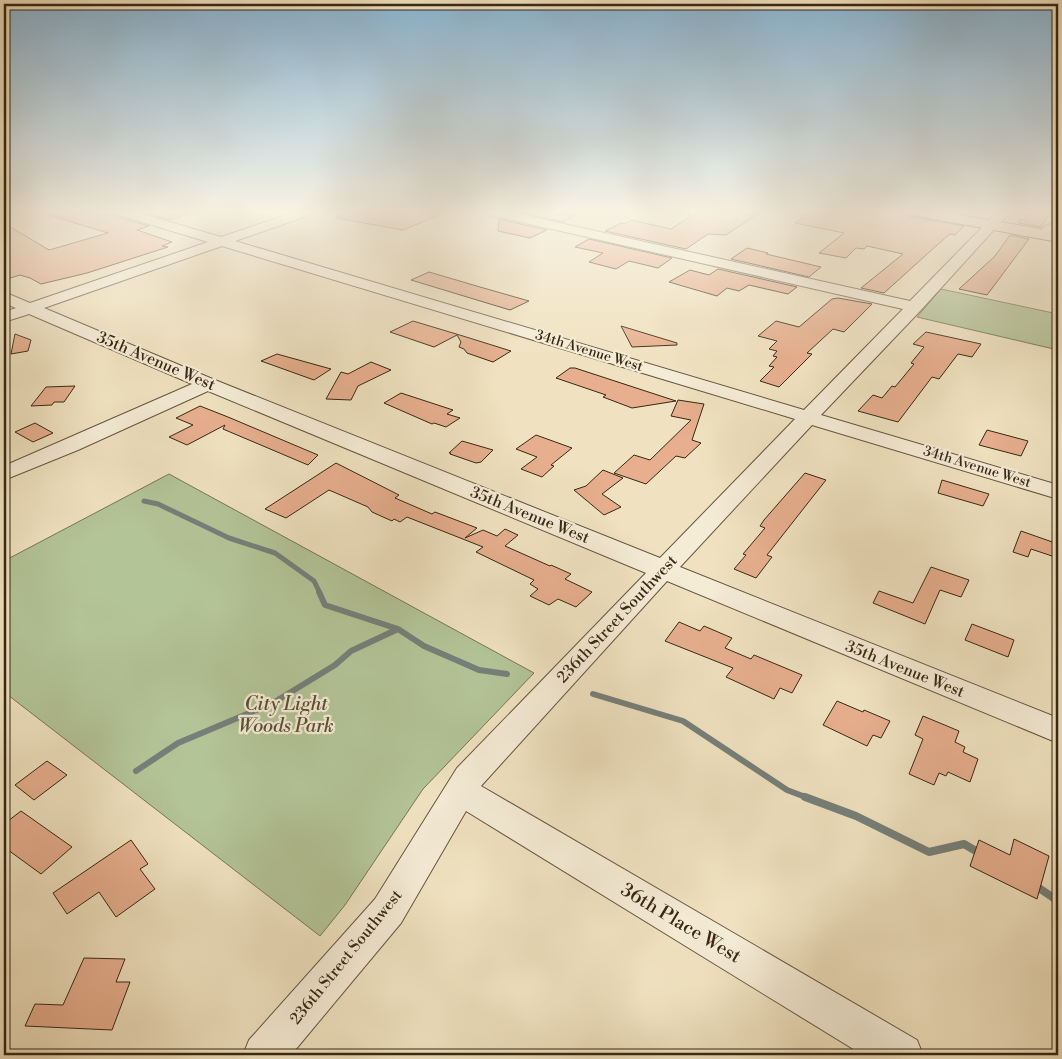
<svg xmlns="http://www.w3.org/2000/svg" width="1062" height="1059" viewBox="0 0 1062 1059" font-family="'Libre Bodoni',serif">
<style>
.green{fill:#b3c497;stroke:#757656}
.lines{fill:none;stroke-linecap:round;stroke-linejoin:round}
.stream-far2{stroke:#758079;stroke-width:5}
.stream-far1{stroke:#758079;stroke-width:6}
.stream{stroke:#758079;stroke-width:8}
.building{fill:#e7af8e;stroke:#372814}
.minor-casing{stroke:#65563f;stroke-width:2}
.major-casing{stroke:#372814;stroke-width:2}
.minor{fill:#f5ecd6;fill-rule:evenodd}
.major{fill:#f0e2c0;fill-rule:evenodd}
.labels{text-anchor:middle;dominant-baseline:central;stroke-width:4.5;stroke-linejoin:round;paint-order:stroke}
.far-street-label{font-size:14px;fill:#372814;stroke:#f5ecd6}
.street-label{font-size:16px;fill:#372814;stroke:#f5ecd6}
.near-park-label{font-size:19px;font-style:italic;fill:#564f35;stroke:#f5ecd6}
.near-street-label{font-size:19px;fill:#372814;stroke:#f5ecd6}
</style>
<rect width="100%" height="100%" fill="#f0e2c0"/>
<filter id="stains"><feTurbulence type="fractalNoise" baseFrequency=".004" numOctaves="4"/><feColorMatrix values="0 0 0 0 .2 0 0 0 0 .09 0 0 0 0 .02 0 0 0 .5 -.17"/></filter>
<radialGradient id="worn" r=".72"><stop offset=".6" stop-color="#630" stop-opacity="0"/><stop offset="1" stop-color="#630" stop-opacity=".3"/></radialGradient>
<path class="green" d="M941 289 1058 314V350L917 317Z
M169 474 534 673 423 789 345 905 320 936 4 692V561Z"/>
<g class="lines">
<path class="stream-far2" d="M144 501 158 504 229 538 275 553 314 581 320 593"/>
<path class="stream-far1" d="M319 592 325 605 398 629 424 646 479 670 507 674
M593 694 683 721 787 790 808 798
M136 771 178 743 273 703 335 665 351 651 398 629"/>
<path class="stream" d="M805 797 856 816 929 852 964 844 981 854
M1036 886 1058 901"/>
</g>
<path class="building" d="M46 211H112L115 216 149 226 137 230 172 242 162 246 168 247 87 273 41 284 30 278 20 275 4 280V223L49 250 108 233 45 214Z
M138 211H188V214L169 220Z
M337 211H449L403 230 336 218Z
M513 211H583L562 222Z
M689 211H762L726 235 708 234 686 249 605 231 621 223 625 224 631 220 671 229 688 218Z
M811 211H904L908 216 964 226 955 235 950 234 936 246 884 293 861 288 903 254 867 246 864 249 856 248 846 258 819 253 844 233 795 223Z
M1032 211 1050 213 1041 227 1018 223 1021 219 1025 220Z
M499 219 547 230 530 238 498 231Z
M1010 235 1029 239 987 295 959 289 995 256Z
M589 239 672 258 658 268 629 261 616 269 589 262 603 253 575 247Z
M747 248 768 253 766 254 821 267 809 277 731 259Z
M718 269 797 287 788 294 749 285 739 291 727 288 717 296 669 282 690 270 709 275Z
M429 272 480 287 529 301 510 310 411 280Z
M838 298 872 304 844 332 833 329 807 353 812 354 779 387 760 381 774 367 769 366 777 357 773 356 777 351 769 349 777 341 758 336 776 321 799 327 832 299Z
M413 321 463 336 511 351 493 362 467 353 464 349 459 347 461 342 457 335 434 347 390 332Z
M621 326 677 343V345L632 347Z
M926 332 981 344 972 357 958 354 939 379 932 377 898 422 858 411 873 395 882 398 892 386 895 387 914 364 911 363 924 347 913 344Z
M15 334 31 340 28 351 11 354Z
M277 354 331 369 314 380 261 361Z
M371 362 391 370 358 386 351 400 326 399 341 372 348 374Z
M570 368H575L676 401 632 408 603 397 606 395 556 378Z
M75 386 64 402H54L52 405 31 406 46 387Z
M401 393 453 410 447 414 460 418 446 427 434 423 432 424 384 403Z
M678 400 704 404 692 440 701 443 685 458 676 456 646 484 614 473 634 455 650 460 691 420 671 416Z
M200 406 228 417 318 455 308 465 223 429 225 425 187 445 169 437 193 425 176 418Z
M35 423 53 433 33 442 15 432Z
M987 430 1028 441 1021 456 979 445Z
M536 435 572 448 551 465 554 466 542 477 521 469 537 457 516 449Z
M462 441 493 450 481 462 476 463 450 454 451 453H449Z
M336 463 399 495 395 498 432 514 435 512 477 528 465 538 483 530 497 536 505 529 518 535 505 546 550 566 551 565 571 574 565 579 592 592 576 607 558 599 549 605 530 596 538 589 530 584 534 580 476 552 483 547 407 517 400 522 394 519 392 521 372 512 368 507 329 490 286 518 265 509Z
M603 470 623 478 602 494 621 507 604 515 574 490 586 486Z
M805 473 826 480 767 555 772 557 756 578 734 569 746 555 743 554 765 528 760 526 764 520Z
M942 480 989 494 983 506 938 493Z
M1021 531 1058 544V558L1031 549 1028 557 1013 552Z
M931 567 969 580 961 597 940 590 925 624 873 603 879 591 913 603Z
M679 622 700 631 704 626 732 638 725 648 751 659 754 655 802 675 792 693 780 688 774 699 726 677 733 668 665 641Z
M972 624 1014 640 1008 657 965 640Z
M837 701 863 712 864 710 890 721 881 738 873 735 867 746 823 725Z
M923 716 959 731 955 742 965 747 963 752 978 759 970 782 948 772 946 776 939 773 934 785 909 774 923 739 915 735Z
M47 761 67 775 34 800 15 785Z
M21 811 72 847 41 874 4 847V824Z
M1014 839 1049 856 1037 899 970 866 979 840 1010 855Z
M131 840 148 864 140 869 155 889 116 917 99 892 67 914 53 893Z
M84 958 125 959 116 982H130L112 1030 25 1026 35 1004 63 1005Z"/>
<g class="lines">
<defs>
<path id="minor" d="M4 211H17L15 214 4 217Z
M114 211H132L221 237 298 211H315L313 214 235 241 804 410 903 309 490 215 484 211H506L910 301 998 211H1011L921 310 821 415 1058 485V499L812 425 680 567 1058 718V743L667 581 481 786 917 1040 923 1055H863L466 811 401 923 291 1055H243L249 1040 375 899 457 768 646 573 208 391 78 450 4 480V466L192 384 29 314 4 322V312L16 308 4 303V292L30 303 208 242 116 214ZM222 246 795 419 660 558 215 380 44 308Z
M1058 223V231L1048 237H1038L1036 234 1047 225Z"/>
<path id="major" d="M906 211H936L1058 232V242L913 215 908 214Z"/>
</defs>
<use href="#minor" class="minor-casing"/>
<use href="#major" class="major-casing"/>
<use href="#minor" class="minor"/>
<use href="#major" class="major"/>
</g>
<linearGradient id="sky" x2="0" y2="1"><stop stop-color="#8ab7d6"/><stop offset="0.59" stop-color="#f8f2e3"/><stop offset="1" stop-color="#f8f2e3" stop-opacity="0"/></linearGradient>
<rect width="1062" height="359" fill="url(#sky)"/>
<g class="labels">
<g class="far-street-label">
<text transform="translate(589 351) rotate(17)">34th Avenue West</text>
<text transform="translate(977 467) rotate(17)">34th Avenue West</text>
</g>
<g class="street-label">
<text transform="translate(156 361) rotate(23)">35th Avenue West</text>
<text transform="translate(530 515) rotate(22)">35th Avenue West</text>
<text transform="translate(617 619) rotate(-47)">236th Street Southwest</text>
<text transform="translate(905 669) rotate(22)">35th Avenue West</text>
<text transform="translate(346 957) rotate(-51)">236th Street Southwest</text>
</g>
<g class="near-park-label">
<text x="286" y="704">City Light<tspan x="286" dy="22">Woods Park</tspan></text>
</g>
<g class="near-street-label">
<text transform="translate(681 923) rotate(31)">36th Place West</text>
</g>
</g>
<rect width="1062" height="1059" fill="none" stroke="#f0e2c0" stroke-width="20"/>
<rect x="5" y="5" width="1052" height="1049" fill="none" stroke="#372814" stroke-width="2.5"/>
<rect x="10" y="10" width="1042" height="1039" fill="none" stroke="#372814"/>
<rect width="100%" height="100%" filter="url(#stains)"/>
<rect width="100%" height="100%" fill="url(#worn)"/>
</svg>
